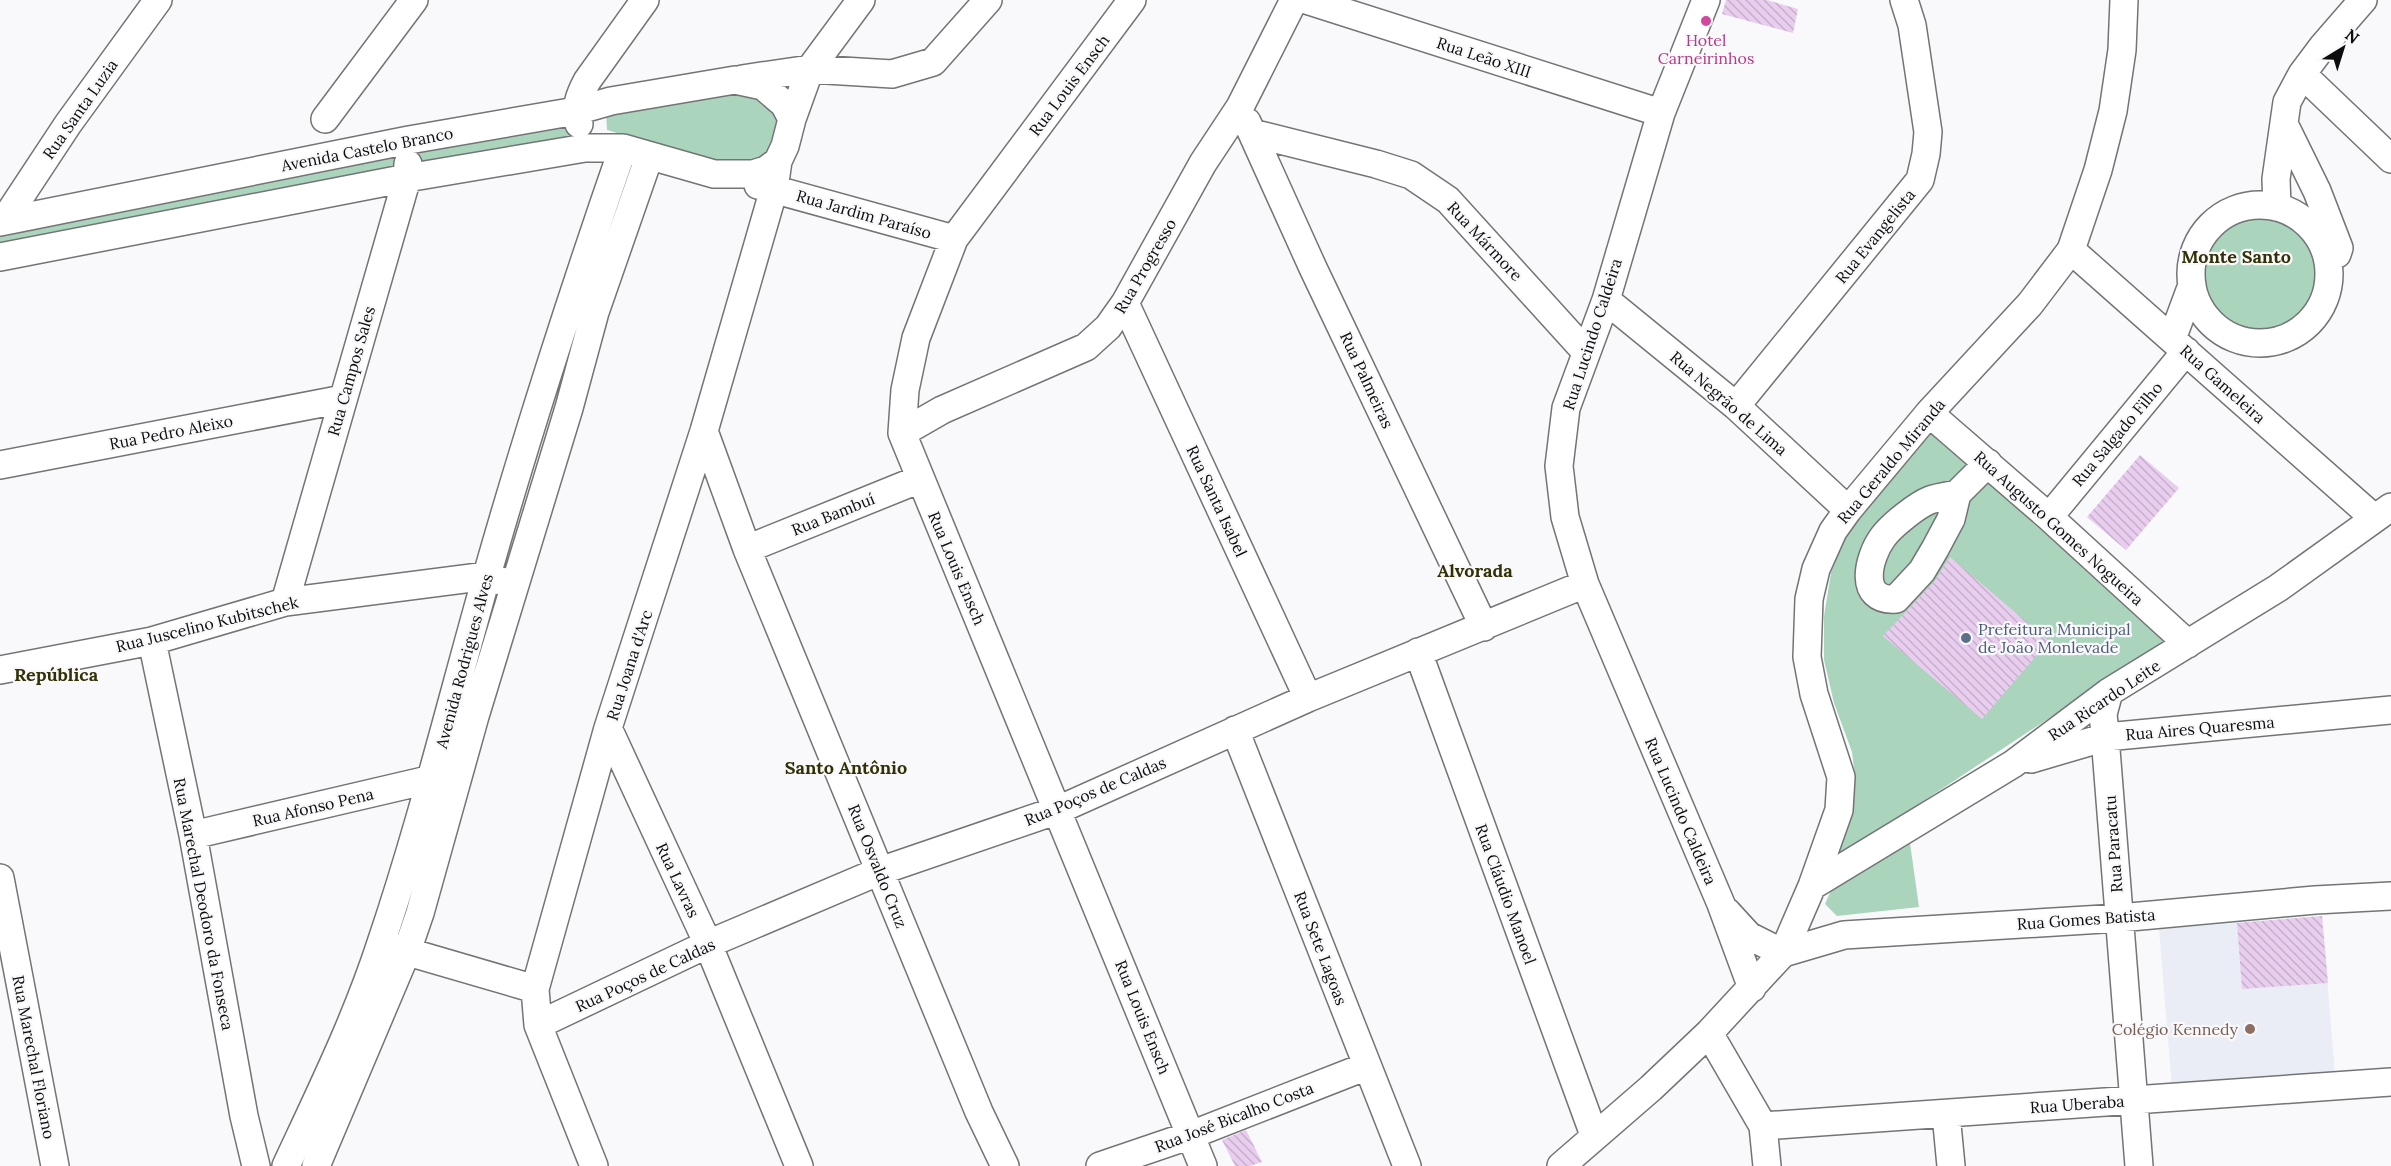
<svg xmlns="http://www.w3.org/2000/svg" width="2391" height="1166" viewBox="0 0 2391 1166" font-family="Lora,serif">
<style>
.built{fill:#ebedf6}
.park{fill:#abd4bd}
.building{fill:url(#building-back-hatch)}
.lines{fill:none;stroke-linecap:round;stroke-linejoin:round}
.minor-casing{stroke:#737475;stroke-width:30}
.minor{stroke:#fff;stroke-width:27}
.hotel-dot{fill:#d1479c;stroke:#f9f9fb;stroke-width:2}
.service-dot{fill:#5c6f8a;stroke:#f9f9fb;stroke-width:2}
.education-dot{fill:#8d6e63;stroke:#f9f9fb;stroke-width:2}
.labels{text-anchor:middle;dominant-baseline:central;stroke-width:4.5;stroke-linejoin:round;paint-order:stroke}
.hotel-label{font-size:16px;fill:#b23c85;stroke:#f9f9fb}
.street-label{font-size:16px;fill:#0d0d0e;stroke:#f9f9fb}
.service-label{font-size:16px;fill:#4e5e75;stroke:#f9f9fb;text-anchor:start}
.education-label{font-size:16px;fill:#785e54;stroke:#f9f9fb;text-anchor:end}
.neighbourhood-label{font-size:18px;font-weight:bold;fill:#323005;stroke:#f9f9fb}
</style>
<defs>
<pattern id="building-back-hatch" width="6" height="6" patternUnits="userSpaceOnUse" patternTransform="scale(1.5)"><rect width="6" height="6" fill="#e8cdef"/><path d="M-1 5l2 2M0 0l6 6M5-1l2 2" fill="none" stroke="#c6afcc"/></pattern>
</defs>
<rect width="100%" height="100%" fill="#f9f9fb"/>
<path class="built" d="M2322 916 2335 1075 2172 1088 2159 929Z"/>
<path class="park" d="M746 89 773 105 779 123 780 136 759 163 716 162 607 130 606 112Z
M565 116 572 141 0 249V226Z
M2201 274a59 59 0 1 1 118 0a59 59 0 1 1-118 0Z
M1933 427 2169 639 1831 862 1852 803 1855 776 1852 752 1834 703 1824 660V616L1831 573 1847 532Z
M1910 843 1919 907 1837 916 1825 904 1832 888Z"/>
<path class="building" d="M1726 0H1767L1798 9 1793 33 1722 14Z
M2140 455 2179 488 2126 550 2087 517Z
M1950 557 2049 641 1982 719 1883 636 1934 582Z
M2322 916 2328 983 2242 989 2237 923Z
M1246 1130 1262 1162 1250 1166H1235L1222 1140Z"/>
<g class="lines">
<defs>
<path id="minor" d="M1132 0 954 239 916 338 905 390 902 433 1203 1166
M1306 0 1661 113
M1706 0 1661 113 1606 300 1566 408 1559 466 1565 517 1585 584 1721 904 1752 988
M2302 74 2391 159
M742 79 810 69 892 74 933 62 988 0
M325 119 414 0
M792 119 810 69 861 0
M1247 122 1252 133 1376 164 1411 175 1448 200 1585 351
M579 124C575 107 579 96 587 81L645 0
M2285 126 2317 191 2339 248 2337 254
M1252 133 1313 268 1484 627
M758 185 954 239
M2191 274a69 69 0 1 1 138 0a69 69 0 1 1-138 0Z
M2277 207 2276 179 2287 102 2302 74 2323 46 2363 0
M4 221 68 124 158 0
M0 222 409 140 576 111 611 101 735 80 763 86 784 104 792 119 785 146 778 161 766 170 753 174H714L623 148H585L407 178 0 257
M2071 250 2374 518
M1606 300 1736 406 1848 510
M1125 303 1308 698
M2172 339 2192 285
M1736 406 1920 180 1926 154 1928 132 1912 25 1904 0
M1929 413 2049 517 2188 644
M704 431 747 549 979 1112 1005 1166
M902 433 942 410 1086 347 1108 327 1125 303 1203 163 1240 107 1294 0
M0 465 343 399
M1957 494C1948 496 1939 497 1930 500 1917 505 1891 526 1883 537 1868 557 1857 602 1896 599L1922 571 1935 549 1951 519 1957 494 1988 463
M2049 517 2186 351
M747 549 920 479
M285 602 407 178 408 164
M152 641 193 835 244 1116 256 1166
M1418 652 1594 1135
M0 670 152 641 285 602 487 576 501 581
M2109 692 2103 714 2104 724 2139 1166
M608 728 708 944 799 1166
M1235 730 1407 1166
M2031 759 2106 737 2391 710
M193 835 432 779 446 782
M0 878 55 1166
M1812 886 2013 764 2109 692 2278 588 2391 507
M1727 912 1749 936 1783 953
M391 947 535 989
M1783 953 1844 935 2119 918 2315 900 2391 896
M538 1025 708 944 880 871 1058 810 1308 698 1585 584
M1709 1033 1763 1126 1767 1166
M1946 1114 1951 1166
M1763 1126 2391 1082
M286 1166C320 1093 356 1020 381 943 422 822 452 698 487 575 528 431 574 289 623 148
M316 1166 407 951 420 913 475 716 569 408 595 312 649 157
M594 1166 538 1025 535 989 608 728 704 431 774 189 778 161
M1100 1166 1191 1135 1367 1066
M1561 1166 1651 1088 1709 1033 1783 953 1812 886 1839 810 1841 777 1814 694 1807 657 1809 599 1816 569 1833 531 1848 510 1929 413 2030 304 2071 250 2098 170 2113 111 2122 50 2124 0"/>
</defs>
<use href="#minor" class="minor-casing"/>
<use href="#minor" class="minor"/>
</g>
<circle class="hotel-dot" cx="1706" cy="21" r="6"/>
<circle class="service-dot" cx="1966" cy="638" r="6"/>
<circle class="education-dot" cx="2250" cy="1029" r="6"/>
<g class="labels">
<g class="hotel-label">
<text x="1706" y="40">Hotel<tspan x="1706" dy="18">Carneirinhos</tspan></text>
</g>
<g class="street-label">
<text transform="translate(1484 57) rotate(18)">Rua Leão XIII</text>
<text transform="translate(1069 85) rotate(-53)">Rua Louis Ensch</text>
<text transform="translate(80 109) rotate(-55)">Rua Santa Luzia</text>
<text transform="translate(367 149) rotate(-11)">Avenida Castelo Branco</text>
<text transform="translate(864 214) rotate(16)">Rua Jardim Paraíso</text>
<text transform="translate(1875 236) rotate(-51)">Rua Evangelista</text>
<text transform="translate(1485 241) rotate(47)">Rua Mármore</text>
<text transform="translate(1145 266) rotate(-60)">Rua Progresso</text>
<text transform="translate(1592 334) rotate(-72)">Rua Lucindo Caldeira</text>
<text transform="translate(351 371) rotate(-74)">Rua Campos Sales</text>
<text transform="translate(1367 380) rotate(65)">Rua Palmeiras</text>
<text transform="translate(2223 384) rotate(42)">Rua Gameleira</text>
<text transform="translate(1729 403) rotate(41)">Rua Negrão de Lima</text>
<text transform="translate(171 432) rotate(-11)">Rua Pedro Aleixo</text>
<text transform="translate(2117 434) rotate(-50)">Rua Salgado Filho</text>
<text transform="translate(1891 461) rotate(-50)">Rua Geraldo Miranda</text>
<text transform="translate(1217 501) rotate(65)">Rua Santa Isabel</text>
<text transform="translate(833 514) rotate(-22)">Rua Bambuí</text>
<text transform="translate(2059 528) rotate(42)">Rua Augusto Gomes Nogueira</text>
<text transform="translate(957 568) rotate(67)">Rua Louis Ensch</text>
<text transform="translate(207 624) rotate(-14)">Rua Juscelino Kubitschek</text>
<text transform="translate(464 661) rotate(-75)">Avenida Rodrigues Alves</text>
<text transform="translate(629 665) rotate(-72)">Rua Joana d'Arc</text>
<text transform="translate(2104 700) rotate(-34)">Rua Ricardo Leite</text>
<text transform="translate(2200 728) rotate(-5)">Rua Aires Quaresma</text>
<text transform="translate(1095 791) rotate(-23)">Rua Poços de Caldas</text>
<text transform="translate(313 807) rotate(-13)">Rua Afonso Pena</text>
<text transform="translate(1681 811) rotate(67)">Rua Lucindo Caldeira</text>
<text transform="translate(2113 844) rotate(-94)">Rua Paracatu</text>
<text transform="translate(878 866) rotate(68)">Rua Osvaldo Cruz</text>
<text transform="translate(678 880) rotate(65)">Rua Lavras</text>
<text transform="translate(1506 894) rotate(70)">Rua Cláudio Manoel</text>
<text transform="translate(204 904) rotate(79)">Rua Marechal Deodoro da Fonseca</text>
<text transform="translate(2086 919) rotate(-4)">Rua Gomes Batista</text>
<text transform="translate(1321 948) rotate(69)">Rua Sete Lagoas</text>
<text transform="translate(645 975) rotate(-25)">Rua Poços de Caldas</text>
<text transform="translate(1143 1017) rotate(68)">Rua Louis Ensch</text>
<text transform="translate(34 1057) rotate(79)">Rua Marechal Floriano</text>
<text transform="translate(2077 1104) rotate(-4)">Rua Uberaba</text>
<text transform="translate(1234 1117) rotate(-21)">Rua José Bicalho Costa</text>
</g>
<g class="service-label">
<text x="1978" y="629">Prefeitura Municipal<tspan x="1978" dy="18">de João Monlevade</tspan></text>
</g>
<g class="education-label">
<text x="2238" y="1029">Colégio Kennedy</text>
</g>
<g class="neighbourhood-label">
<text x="2236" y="256">Monte Santo</text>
<text x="1475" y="570">Alvorada</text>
<text x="56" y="674">República</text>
<text x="846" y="767">Santo Antônio</text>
</g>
</g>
<g transform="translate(2343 48) rotate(38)" stroke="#f9f9fb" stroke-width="4.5" paint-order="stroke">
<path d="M0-4.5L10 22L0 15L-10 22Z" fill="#0d0d0e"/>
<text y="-9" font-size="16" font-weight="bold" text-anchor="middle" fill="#0d0d0e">N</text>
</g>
</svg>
